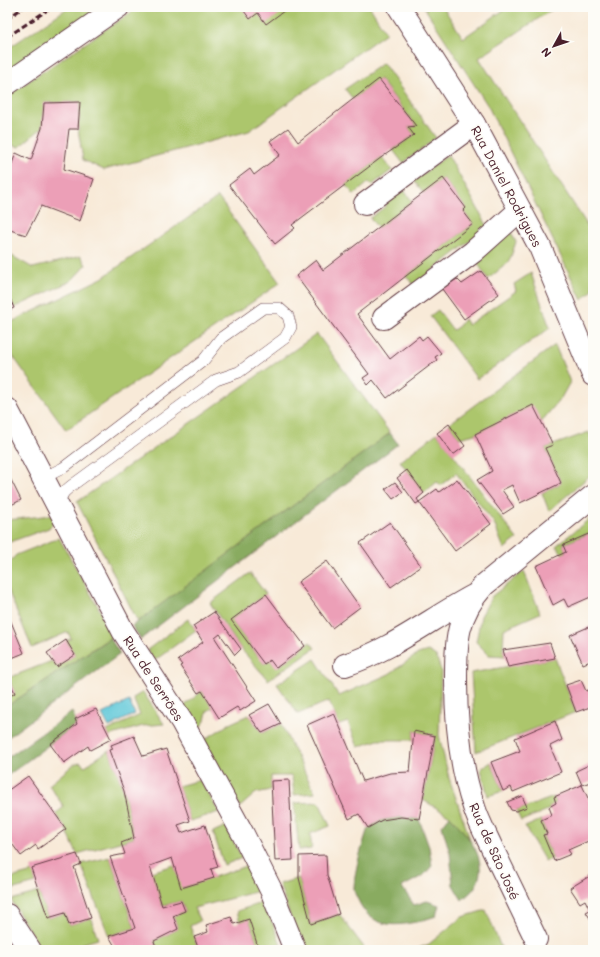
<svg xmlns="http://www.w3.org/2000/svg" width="600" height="957" viewBox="0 0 600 957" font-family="Mali,sans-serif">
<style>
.green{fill:#acc66c;stroke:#7b724c}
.forest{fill:#89ab60;stroke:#6a6546}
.water{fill:#5dc7d8;stroke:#547382}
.building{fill:#ec9fb7}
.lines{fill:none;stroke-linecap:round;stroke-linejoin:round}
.service-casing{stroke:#643d45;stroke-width:12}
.minor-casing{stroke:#643d45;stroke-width:24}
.secondary-casing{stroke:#643d45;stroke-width:24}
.service{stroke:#fff;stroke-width:11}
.minor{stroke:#fff;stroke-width:22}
.secondary{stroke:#fff;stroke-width:22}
.rail{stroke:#4a1f2b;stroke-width:3;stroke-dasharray:6 3;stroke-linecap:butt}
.labels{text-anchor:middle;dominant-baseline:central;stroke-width:3.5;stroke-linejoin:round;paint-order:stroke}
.street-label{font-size:13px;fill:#4a1f2b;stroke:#fdfcf7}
</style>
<rect width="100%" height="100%" fill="#fdfcf7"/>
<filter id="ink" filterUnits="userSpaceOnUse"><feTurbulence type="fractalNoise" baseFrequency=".025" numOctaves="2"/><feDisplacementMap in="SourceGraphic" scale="8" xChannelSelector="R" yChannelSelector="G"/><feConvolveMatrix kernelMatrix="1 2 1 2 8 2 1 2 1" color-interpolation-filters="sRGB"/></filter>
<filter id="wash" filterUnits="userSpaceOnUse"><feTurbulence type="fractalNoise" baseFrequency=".012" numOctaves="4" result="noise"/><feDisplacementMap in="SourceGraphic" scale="16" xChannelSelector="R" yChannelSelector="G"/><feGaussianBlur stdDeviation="0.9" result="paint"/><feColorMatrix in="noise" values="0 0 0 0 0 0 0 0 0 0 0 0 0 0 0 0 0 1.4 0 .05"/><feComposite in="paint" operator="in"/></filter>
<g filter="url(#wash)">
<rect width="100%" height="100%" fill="#f8ead8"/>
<path class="green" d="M69 7H101L7 73V49Z
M139 7H370L386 33 249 131 104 170 83 160 78 129 80 102 44 103 42 128 19 147 7 144V96Z
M424 7H443L463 38 508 7H556L479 58 593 234V290L582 300 488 106Z
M383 63 436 138 403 163 393 150 414 135 408 127 416 126 380 79 353 99 345 89Z
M448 155 488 227 414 285 406 276 473 224 463 211 466 208 443 178 424 193 414 181Z
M382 157 392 170 372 185 369 182 354 195 346 184Z
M403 189 412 201 378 228 370 218 386 206 384 203Z
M218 197 280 283 66 430 7 348V324L102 278Z
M511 232 516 242 509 262 488 279 476 261Z
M12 256 33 268 81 256 86 265 71 281 14 308 7 291V258Z
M531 273 550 328 477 379 430 316 438 310 453 330 459 326 464 319 468 325 516 291 514 284Z
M317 334 390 433 138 622 77 502Z
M555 345 570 382 561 398 541 422 533 406 475 434 459 438 449 424Z
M589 432 593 442V473L549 511 542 493 561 483 545 448Z
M437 433 517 539 504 549 494 523 456 473 441 485 437 482 424 493 400 461Z
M52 515 53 523 49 528 7 543V520Z
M593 516V532L563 544 566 552 563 554 556 546Z
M59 538 114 635 7 706V698L15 693 8 678 52 661 57 667 75 655 66 640 71 639 68 632 32 648 7 588V565L16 555Z
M524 571 540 613 504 629 503 650 505 656 489 655 476 642 481 616 492 596Z
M250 573 266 594 231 620 264 664 270 660 277 668 310 642 315 648 268 680 241 649 210 603Z
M188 619 196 630 154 661 147 650Z
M428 651 436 656 441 670 439 735 449 778 470 839 450 816 423 800 435 736 414 731 413 740H378L358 747 348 722 339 725 329 701 298 714 277 684 315 659 339 696 389 674 418 654Z
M555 658 576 712 476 752 471 673Z
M202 691 213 708 207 711 205 721 198 730 183 707Z
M143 692 164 724 143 726 109 736 107 731 140 715 133 698Z
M249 715 262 733 281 724 315 793 294 795 292 776H271V790L256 793 240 807 204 740 229 724Z
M109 750 124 791 134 838 77 854 66 829 55 814 64 807 49 785 74 764 80 762 85 766Z
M491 762 503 791 488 796 481 769Z
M200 780 219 812 190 821 178 786Z
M554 797 556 803 549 807 550 809 521 821 516 811Z
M319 802 330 826 310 834 312 849 299 850 294 803Z
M541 820 547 834 543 836 553 858 545 861 525 827Z
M226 826 242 858 224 865 213 832Z
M110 857 135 928 109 936 81 864Z
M174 865 182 888 246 866 259 891 194 908 200 921 190 926 199 950H158L154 941 178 929 173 916 185 911 181 901 162 906 151 872Z
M33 872 36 883 7 891V879Z
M299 878 311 924 339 914 366 950H302L279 884Z
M39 892 48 918 65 913 69 925 91 918 98 939 61 950H41L11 900Z
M264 902 281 944 259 949 249 919 240 922 237 911Z
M486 910 502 950H414L429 944 462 917Z"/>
<path class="forest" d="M390 433 398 444 141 639 132 626Z
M110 638 120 654 7 738V706Z
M72 712 77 724 7 776V758Z
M450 816C467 835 491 860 475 887 472 892 466 896 462 900L453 885 450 853 442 826Z
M401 817 419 819 429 847 432 866 424 875 402 887 414 905 427 901 439 905 436 916C409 925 376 934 360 904 358 899 353 892 354 887 355 867 362 847 368 828L382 820Z"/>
<path class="water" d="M129 701 135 714 109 727 102 714Z"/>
<g id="blocks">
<path class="building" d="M241 7H288V8L266 24 258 13 250 19Z
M379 79 416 126 408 127 414 135 382 157 292 225 295 228 275 244 229 185 250 169 254 175 280 155 270 141 288 128 298 142Z
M80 102 78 129H69L64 169 94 179 80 221 41 206 26 235 7 229 8 193H7V177L16 153 31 160 42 128 44 103Z
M443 178 466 208 463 211 473 224 357 314 390 359 419 336 422 340 427 336 441 353 435 357 437 360 387 398 373 380 368 385 363 378 369 374 296 276 316 260 323 270Z
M481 271 499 294 464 319 442 289 457 279 462 284Z
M7 291 14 308 7 311Z
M533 405 553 445 545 448 561 483 520 503 512 485 502 490 514 507 503 514 477 480 492 471 475 434Z
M449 424 465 446 453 455 437 433Z
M407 470 424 493 417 499 419 502 437 489 439 492 457 479 491 524 455 551 419 502 416 504 397 478Z
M7 472 21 500 7 507Z
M395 482 403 492 393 499 385 489Z
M390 522 421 566 391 587 360 543Z
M593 532V596L568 607 564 599 553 605 536 566 566 552 563 545Z
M327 561 360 607 332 628 298 582Z
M266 594 305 646 276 668 270 660 264 664 231 620Z
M7 612 24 653 7 660Z
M214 612 241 649 235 655 220 634 215 638 256 701 240 711 237 707 219 718 202 691 198 693 180 666 182 665 178 660 203 642 193 626Z
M593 625V660L583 664 570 635Z
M66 640 75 655 57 667 47 653Z
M550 643 555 658 508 667 503 650Z
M7 676 15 693 7 698Z
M581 680 586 691 593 688V706L576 712 566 685Z
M269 704 281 724 262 733 249 715Z
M96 709 111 739 90 750 88 746 64 763 50 744 77 724 75 719Z
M334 713 363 781 390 773 410 772 414 731 435 736 419 819 401 817 382 820 368 828 359 814 349 819 307 725Z
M555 721 562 740 550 746 561 772 513 792 511 787 503 791 491 762 520 751 515 738Z
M134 736 143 756 166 749 190 821 178 825 181 833 205 825 218 867 211 869 214 878 181 888 172 858 150 866 162 906 181 901 185 911 173 916 178 929 154 941 157 950H117L109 936 135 928 110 857 125 854 121 843 134 838 124 791 109 750 113 749 111 745Z
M593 763V781L582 785 593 809V839L568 850 571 854 554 861 543 835 547 834 541 820 552 815 549 807 556 803 554 797 582 785 576 771Z
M28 776 66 829 38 849 36 845 21 856 7 837V791Z
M289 780 293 860 275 861 271 781Z
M522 796 527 807 516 811 511 810 507 802Z
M77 854 81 864 74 867 91 918 69 925 65 913 48 918 31 868Z
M326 855 327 875 339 914 311 924 299 878V856Z
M593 874V923L586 912 590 910 585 900 580 903 570 888Z
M231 917 234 924 249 919 259 950H199L194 937 208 932 206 925Z"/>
</g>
</g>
<g filter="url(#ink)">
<use href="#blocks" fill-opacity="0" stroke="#643d45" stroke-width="1"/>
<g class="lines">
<defs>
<path id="service" d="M41 474 53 473 63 468 203 361 221 338 263 308H279L288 316 291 327 285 338 239 372 216 380 71 486 64 492 57 505"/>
<path id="minor" d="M7 84 118 7
M365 204 474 124
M384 318 473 252 520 210
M7 409 123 631 182 722 243 834 271 890 295 950
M345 665C392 650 430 619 473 596
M7 915 30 950
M536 939C521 908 506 877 491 846 485 833 478 820 474 807 460 766 456 724 456 681 456 641 456 616 484 585L593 496"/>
<path id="secondary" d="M399 7 474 124 540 247 593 375"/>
</defs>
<use href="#service" class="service-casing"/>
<use href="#minor" class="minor-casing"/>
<use href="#secondary" class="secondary-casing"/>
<use href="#service" class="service"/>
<use href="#minor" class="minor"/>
<use href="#secondary" class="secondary"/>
<path class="rail" d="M7 19 24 7
M7 37 52 7"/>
</g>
</g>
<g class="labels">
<g class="street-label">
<text transform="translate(507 186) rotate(62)">Rua Daniel Rodrigues</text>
<text transform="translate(154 678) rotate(57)">Rua de Serrões</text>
<text transform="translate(495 851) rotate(66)">Rua de São José</text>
</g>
</g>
<rect width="600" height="957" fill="none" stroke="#fdfcf7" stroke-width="24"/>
<g transform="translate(554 46) rotate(230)" stroke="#fdfcf7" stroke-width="3" paint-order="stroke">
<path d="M0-3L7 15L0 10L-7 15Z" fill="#4a1f2b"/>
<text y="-6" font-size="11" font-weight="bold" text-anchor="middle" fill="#4a1f2b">N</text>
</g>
</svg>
